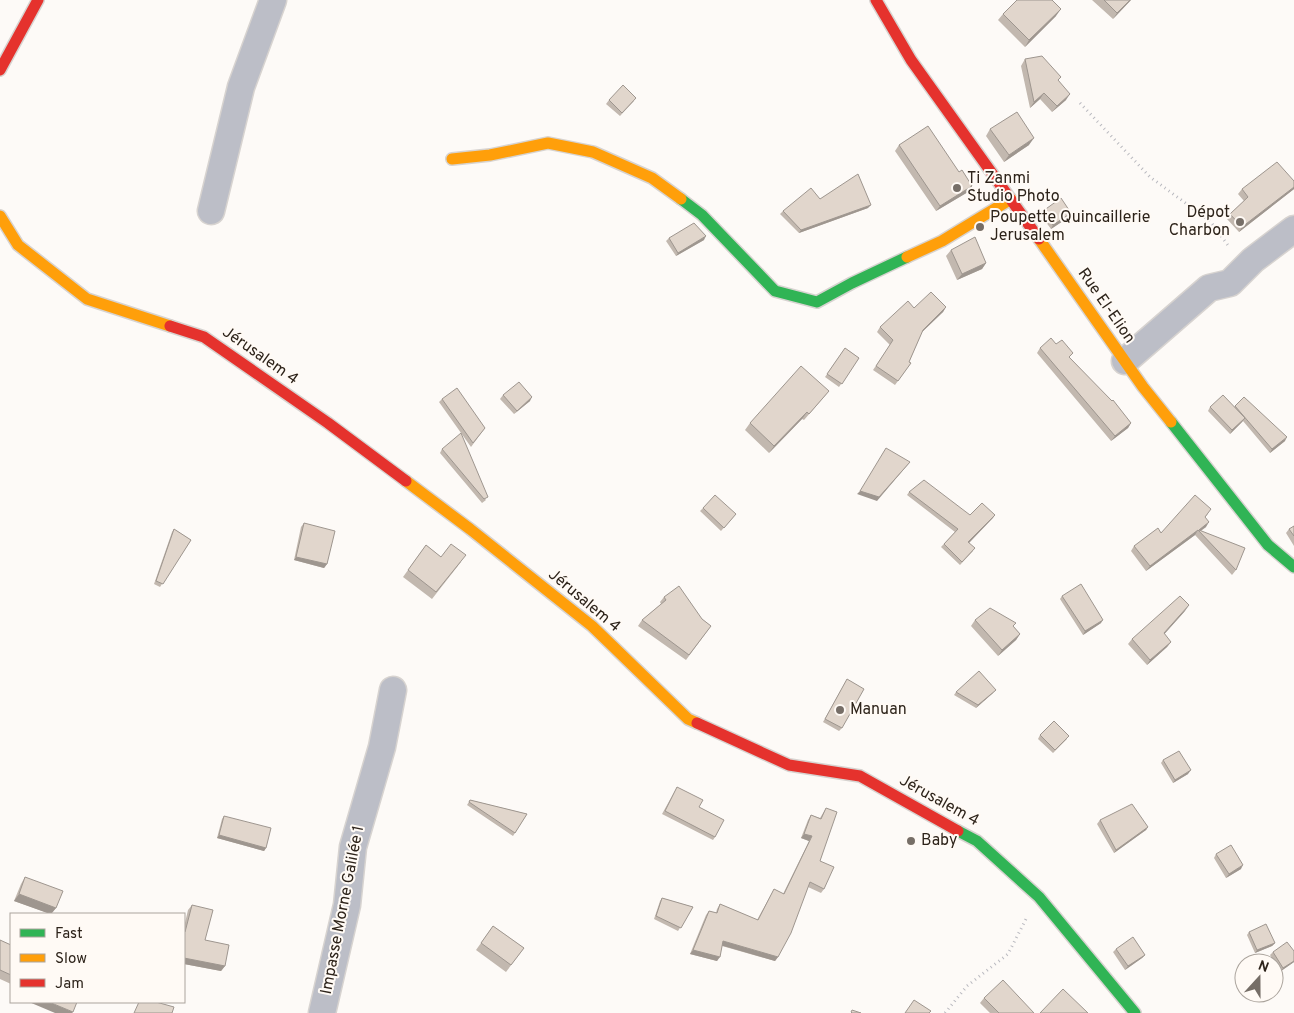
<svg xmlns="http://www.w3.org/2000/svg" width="1294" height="1013" viewBox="0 0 1294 1013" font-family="Overpass,sans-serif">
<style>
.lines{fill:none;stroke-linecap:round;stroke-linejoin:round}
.street-casing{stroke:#d7d3d0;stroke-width:29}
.fast-casing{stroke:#d7d3d0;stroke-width:14}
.slow-casing{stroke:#d7d3d0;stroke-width:14}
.jam-casing{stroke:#d7d3d0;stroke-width:14}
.path{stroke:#b9b9bf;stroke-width:3;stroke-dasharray:1 4;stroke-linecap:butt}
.street{stroke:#bcbec7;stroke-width:26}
.fast{stroke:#30b455;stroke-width:11}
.slow{stroke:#ff9f0a;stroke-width:11}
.jam{stroke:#e5322d;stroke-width:11}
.wall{fill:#c2b8af}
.shaded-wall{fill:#9e968f}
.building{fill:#e1d6cc;stroke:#9e968f}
.poi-dot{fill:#766e67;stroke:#fffaf5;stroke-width:2}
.labels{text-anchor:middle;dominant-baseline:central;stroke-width:4;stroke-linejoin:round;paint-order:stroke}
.poi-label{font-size:16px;fill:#2d231a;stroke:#fffaf5;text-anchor:start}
.street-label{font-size:16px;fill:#2d231a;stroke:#fffaf5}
</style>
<rect width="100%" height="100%" fill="#fdfaf7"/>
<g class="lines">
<defs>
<path id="street" d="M211 211 241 87 273 0
M1125 361 1209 288 1230 283 1253 260 1294 229
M322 1013 347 905 353 847 382 747 393 690"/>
<path id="fast" d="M681 199 702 215 775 291 817 302 852 283 907 257
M1171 422 1268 545 1294 567
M958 831 977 841 1039 897 1135 1013"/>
<path id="slow" d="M452 159 490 155 548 143 593 152 652 178 681 199
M0 216 18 245 87 299 170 326
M1039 239 1143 387 1171 422
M907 257 942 241 1011 199
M406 481 470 529 592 626 688 719 697 723"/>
<path id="jam" d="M876 0 911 60 1039 239
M0 70 38 0
M170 326 204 337 328 423 406 481
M697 723 789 765 860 776 958 831"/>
</defs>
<use href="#street" class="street-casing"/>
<use href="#fast" class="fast-casing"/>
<use href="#slow" class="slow-casing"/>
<use href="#jam" class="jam-casing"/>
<path class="path" d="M1080 103 1150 177 1210 221 1230 248
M945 1013 967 986 1008 954 1026 919"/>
<use href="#street" class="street"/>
<use href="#fast" class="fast"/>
<use href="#slow" class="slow"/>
<use href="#jam" class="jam"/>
</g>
<path class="wall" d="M1092 0H1131L1113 19Z
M1003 14 1056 16 1025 47 998 20Z
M1025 59 1059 81 1066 100 1052 112 1040 99 1030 108 1021 66Z
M609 100 634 101 620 116 606 104Z
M990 129 1029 145 1004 162 986 136Z
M899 145 959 172 972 186 968 192 936 211 895 151Z
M1242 189H1294L1239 232 1227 219 1230 214 1244 201 1238 194Z
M820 199 868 208 799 233 780 214 783 211Z
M1043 211 1069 217 1051 229 1040 214Z
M669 238 704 240 676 256 666 241Z
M951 250 986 263 982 269 957 280 946 256Z
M946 307 943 312 922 332 909 362 911 363 895 385 873 370 890 345 877 332 880 327 914 308Z
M845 348 859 358 839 387 825 377Z
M1040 348 1070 358 1131 423 1128 428 1111 441 1037 353Z
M829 391 824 397 804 420 802 419 769 453 745 430 750 423Z
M503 395 530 401 514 414 500 399Z
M442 399 485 428 471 447 439 402Z
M1235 406 1285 441 1270 453 1243 421 1230 434 1208 411 1210 407H1234Z
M442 449 486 500 482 503 440 453Z
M909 492 970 515H995L969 543 973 551 960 565 941 547 955 532 907 495Z
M703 508 736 514 721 531 700 511Z
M1208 514 1205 517 1206 527 1201 531 1236 570 1232 575 1195 535 1146 571 1131 551 1134 546 1161 533Z
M304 523 327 564 324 568 294 560 301 527Z
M1294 526V546L1286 533 1289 529Z
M174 529 191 540 160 587 154 584 172 532Z
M426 545 441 557 461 562 432 599 403 577Z
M1062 596 1101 623 1083 635 1060 599Z
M664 597 702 619 711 626 686 660 638 626 642 620 661 604 660 602Z
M1185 611 1164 634 1171 642 1167 647 1147 665 1128 644 1132 639Z
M975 620 1014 627 1020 634 1016 640 998 656 971 626Z
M847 679 842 728 839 731 823 722Z
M956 692 993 693 976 708 954 695Z
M1040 735 1067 739 1053 753 1038 739Z
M1163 760 1188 774 1173 783 1161 763Z
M677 787 699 807 715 837 713 840 662 814Z
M470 800 527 814 513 836 467 805Z
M826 808 820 861 824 889 821 893 808 887 778 957 775 961 722 946 717 961 690 954 706 915 709 911 716 913 717 909 720 904 757 920 774 889 783 894 809 841 801 838 808 820 811 815 820 818Z
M224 816 266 848 264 851 217 838 222 819Z
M1100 820 1148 827 1146 830 1114 853 1097 824Z
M1216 854 1241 869 1226 878 1214 858Z
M25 877 56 908 51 914 14 901 21 884Z
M662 898 693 907 678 931 654 919 660 901Z
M192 905 205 940 225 966 221 971 184 964V927L188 910Z
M493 926 524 948 506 972 476 950Z
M1249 932 1275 943 1272 946 1255 953 1247 935Z
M0 940 11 945V984L0 979Z
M1116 949 1145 955 1142 958 1125 970 1113 952Z
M1294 951V962L1281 971 1270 955 1273 952Z
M984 998 1034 1013H990L980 1003Z"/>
<path class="shaded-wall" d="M1130 0H1131L1113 19 1117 13Z
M1061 9 1056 16 1025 47 1029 40Z
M1044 93 1040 99 1030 108 1034 102Z
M1070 94 1066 100 1052 112 1057 106Z
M1034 138 1029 145 1004 162 1009 155Z
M972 186 968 192 936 211 940 206Z
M1294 187V189L1239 232 1242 227Z
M871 205 868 208 799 233 801 230Z
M1071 213 1069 217 1051 229 1053 225Z
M706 236 704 240 676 256 678 253Z
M986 263 982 269 957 280 962 274Z
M946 307 943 312 920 334 923 330Z
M532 397 530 401 514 414 517 411Z
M807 412 802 419 769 453 774 446Z
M1245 418 1242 422 1230 434 1232 430Z
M1131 423 1128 428 1111 441 1115 436Z
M1287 437 1285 441 1270 453 1272 449Z
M910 462 877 501 857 494 860 491Z
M995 515 993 518 966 546 968 542Z
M1209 522 1206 527 1200 531 1198 530Z
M1198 530 1195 535 1146 571 1150 566Z
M296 557 327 564 324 568 294 560Z
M1189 605 1185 611 1160 639 1164 633Z
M1103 620 1101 623 1083 635 1085 631Z
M1020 634 1016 640 998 656 1002 650Z
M1171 642 1167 647 1147 665 1150 660Z
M996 690 993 693 976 708 978 705Z
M1191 770 1188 774 1173 783 1175 780Z
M1148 827 1146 830 1114 853 1116 850Z
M804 834 812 836 809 841 801 838Z
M219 835 266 848 264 851 217 838Z
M1243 865 1241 869 1226 878 1229 874Z
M19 894 56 908 51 914H50L14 901Z
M723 941 778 957 775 961 720 945Z
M1275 943 1272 946 1255 953 1257 950Z
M693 950 720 957 717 961 690 954Z
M1145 955 1142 958 1125 970 1128 966Z
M184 958 225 966 221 971 184 964Z
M1294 961V962L1281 971 1283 968Z
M29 1002H49L73 1012 72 1013H55Z"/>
<path class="building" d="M1017 0H1052L1061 9 1029 40 1003 14Z
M1104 0H1130L1117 13Z
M1042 56 1061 77 1058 80 1070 94 1057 106 1044 93 1034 102 1025 59Z
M623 85 636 98 622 113 609 100Z
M1017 112 1034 138 1009 155 990 129Z
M928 126 959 172 962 170 972 186 940 206 899 145Z
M1277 162 1294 181V187L1242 227 1230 214 1248 197 1242 189Z
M858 174 871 205 801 230 783 211 811 188 820 199Z
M1061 198 1071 213 1053 225 1043 211Z
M694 223 706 236 678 253 669 238Z
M975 237 986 263 962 274 951 250Z
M931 292 946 307 923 330 909 362 911 363 898 381 876 366 893 340 880 327 908 301 914 308Z
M1051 338 1056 344 1062 340 1073 353 1069 357 1112 401 1113 400 1131 423 1115 436 1040 348Z
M845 348 859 358 842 384 827 374Z
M801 366 829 391 809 414 807 412 774 446 750 423Z
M519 382 532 397 517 411 503 395Z
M457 388 485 428 473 443 442 399Z
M1223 395 1245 418 1232 430 1210 407Z
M1244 397 1287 437 1272 449 1235 406Z
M461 433 488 497 484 499 442 449Z
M886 448 910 462 879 497 860 491Z
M924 480 970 515 982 503 995 515 968 542 975 548 962 562 944 544 958 529 909 492Z
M715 495 736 514 724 528 703 508Z
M1195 495 1211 509 1205 517 1209 522 1199 530 1245 548 1236 570 1198 530 1150 566 1134 546 1158 528 1161 533Z
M304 523 335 531 327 564 296 557Z
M1294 526V536L1289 529Z
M174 529 191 540 163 584 156 581Z
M451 544 466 555 436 592 408 570 426 545 441 557Z
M1081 584 1103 620 1085 631 1062 596Z
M679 586 702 619 711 626 689 655 642 620 666 600 664 597Z
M1180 596 1189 605 1164 633 1171 642 1150 660 1132 639Z
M990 608 1016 623 1013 626 1020 634 1002 650 975 620Z
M979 671 996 690 978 705 956 692Z
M847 679 864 689 842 728 825 719Z
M1054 721 1069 736 1055 750 1040 735Z
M1179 751 1191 770 1175 780 1163 760Z
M677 787 703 800 699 807 724 820 715 837 665 811Z
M470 800 527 814 515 833 469 802Z
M1132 804 1148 827 1116 850 1100 820Z
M826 808 837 812 820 861 834 867 824 889 810 882 791 933 778 957 723 941 720 957 693 950 709 911 717 913 720 904 758 920 774 889 784 894 812 836 804 834 811 815 821 819Z
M224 816 271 828 266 848 219 835Z
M1231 845 1243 865 1229 874 1216 854Z
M25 877 63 891 56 908 19 894Z
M662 898 693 907 681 928 656 916Z
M192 905 213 910 205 940 229 945 225 966 184 958V931L185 932Z
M1266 924 1275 943 1257 950 1249 932Z
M493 926 524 948 511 965 481 943Z
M1133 937 1145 955 1128 966 1116 949Z
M0 940 11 945V975L0 970Z
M1287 942 1294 951V961L1283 968 1273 952Z
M1003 980 1034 1013H999L984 998Z
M1063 989 1088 1013H1040Z
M914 1000 931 1011 929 1013H905Z
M49 1002H77L73 1012Z
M139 1002H156L174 1007 172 1013H134Z
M852 1010 861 1013H852L851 1012Z"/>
<g class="poi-dot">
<circle cx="957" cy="188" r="5"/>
<circle cx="1240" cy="222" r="5"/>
<circle cx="980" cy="227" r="5"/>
<circle cx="840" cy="710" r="5"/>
<circle cx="911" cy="841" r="5"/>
</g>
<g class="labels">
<g class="poi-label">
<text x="967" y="179">Ti Zanmi<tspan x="967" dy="18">Studio Photo</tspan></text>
<text x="1230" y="213" text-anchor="end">Dépot<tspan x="1230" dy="18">Charbon</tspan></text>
<text x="990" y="218">Poupette Quincaillerie<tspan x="990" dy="18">Jerusalem</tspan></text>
<text x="850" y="710">Manuan</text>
<text x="921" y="841">Baby</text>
</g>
<g class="street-label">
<text transform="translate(1106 306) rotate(55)">Rue El-Elion</text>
<text transform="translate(260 356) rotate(35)">Jérusalem 4</text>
<text transform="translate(584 601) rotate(40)">Jérusalem 4</text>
<text transform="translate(939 801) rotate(29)">Jérusalem 4</text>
<text transform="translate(343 910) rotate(-79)">Impasse Morne Galilée 1</text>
</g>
</g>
<rect x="10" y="913" width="175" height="90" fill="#fffaf5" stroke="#aba49d"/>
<rect x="20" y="929" width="25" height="8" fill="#30b455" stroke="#aba49d"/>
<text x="55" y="938" font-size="15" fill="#2d231a">Fast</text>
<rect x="20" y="954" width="25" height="8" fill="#ff9f0a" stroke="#aba49d"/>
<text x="55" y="963" font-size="15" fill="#2d231a">Slow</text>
<rect x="20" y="979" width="25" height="8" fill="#e5322d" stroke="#aba49d"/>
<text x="55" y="988" font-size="15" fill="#2d231a">Jam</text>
<g transform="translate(1259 978) rotate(21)"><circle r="24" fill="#fffaf5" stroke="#aba49d"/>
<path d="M0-4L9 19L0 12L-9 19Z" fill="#766e67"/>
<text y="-8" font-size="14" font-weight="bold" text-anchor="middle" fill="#2d231a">N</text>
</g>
</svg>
